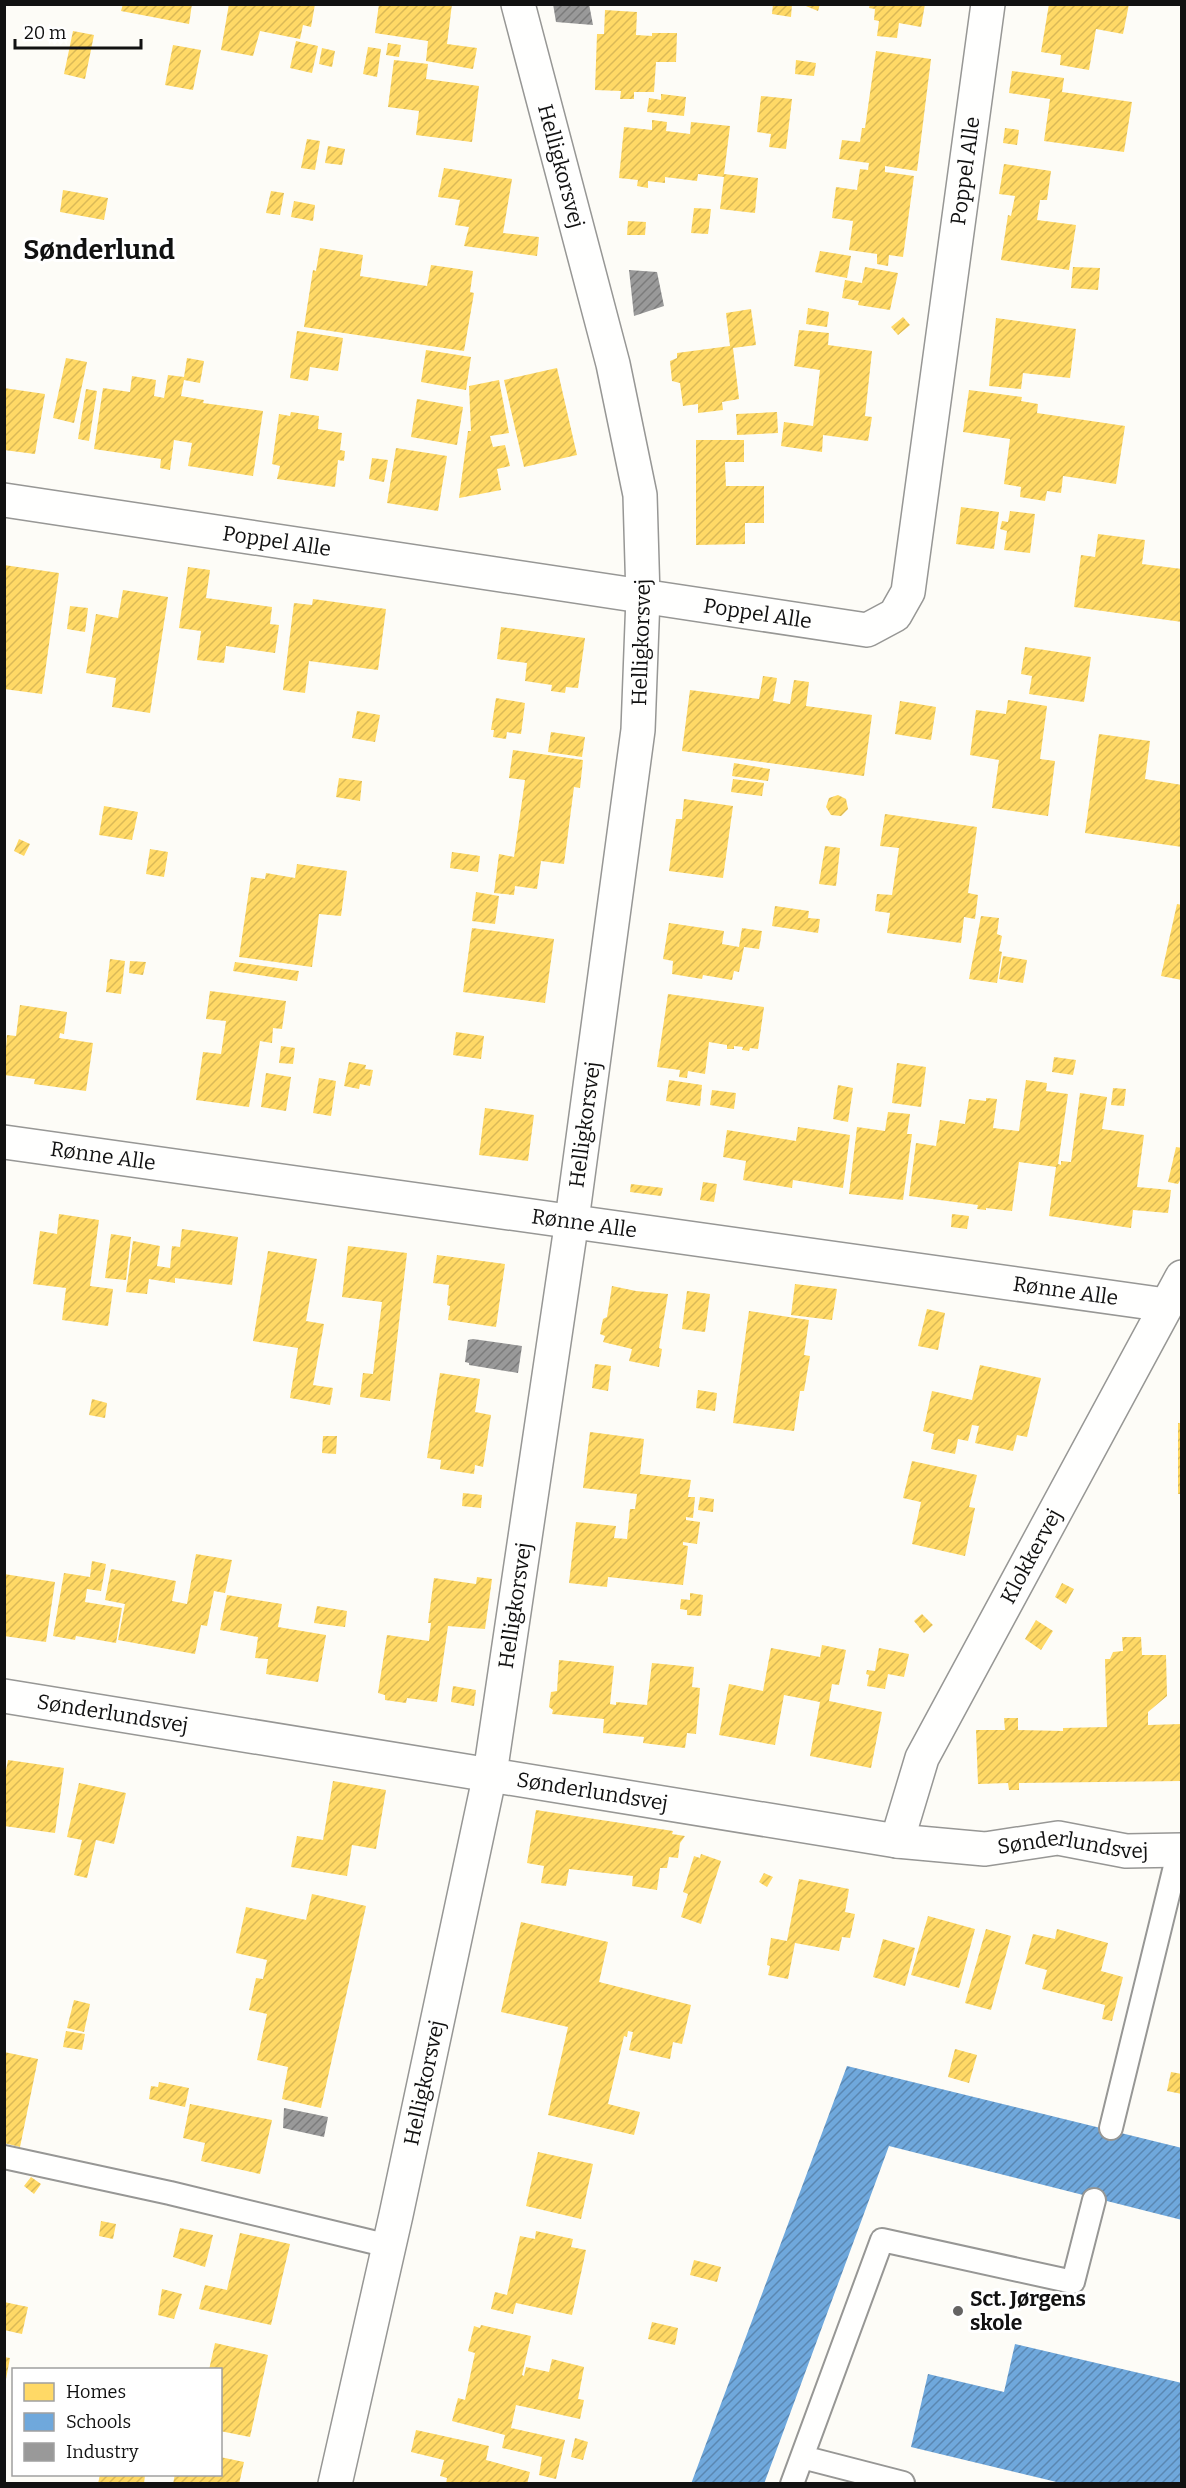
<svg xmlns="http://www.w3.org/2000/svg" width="1186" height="2488" viewBox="0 0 1186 2488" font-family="Bitter,serif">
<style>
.homes{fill:url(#homes-hatch)}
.schools{fill:url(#schools-hatch)}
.industry{fill:url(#industry-hatch)}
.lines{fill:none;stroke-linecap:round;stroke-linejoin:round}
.service-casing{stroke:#979795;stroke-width:26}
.minor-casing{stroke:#979795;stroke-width:36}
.service{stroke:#fffffe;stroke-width:22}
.minor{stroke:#fffffe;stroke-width:33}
.poi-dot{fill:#646362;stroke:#fff;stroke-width:2}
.labels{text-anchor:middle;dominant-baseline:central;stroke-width:6;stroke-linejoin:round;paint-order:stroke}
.street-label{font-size:21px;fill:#111;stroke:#fff}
.poi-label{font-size:21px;font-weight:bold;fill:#111;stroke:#fff;text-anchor:start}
.district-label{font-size:27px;font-weight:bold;fill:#111;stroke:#fff}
</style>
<defs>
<pattern id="homes-hatch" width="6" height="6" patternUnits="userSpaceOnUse" patternTransform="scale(1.5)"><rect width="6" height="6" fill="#ffd966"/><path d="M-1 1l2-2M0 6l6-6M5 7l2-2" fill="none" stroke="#dab957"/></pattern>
<pattern id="schools-hatch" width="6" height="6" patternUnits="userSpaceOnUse" patternTransform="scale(1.5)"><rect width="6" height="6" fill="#6fa8dc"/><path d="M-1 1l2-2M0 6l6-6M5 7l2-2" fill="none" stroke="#5a87b1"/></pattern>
<pattern id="industry-hatch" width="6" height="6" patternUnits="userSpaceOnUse" patternTransform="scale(1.5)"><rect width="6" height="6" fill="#999"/><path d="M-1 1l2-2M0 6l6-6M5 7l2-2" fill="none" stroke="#7b7b7b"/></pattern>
</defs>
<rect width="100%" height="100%" fill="#fdfcf7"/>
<path class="homes" d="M123 4H192L189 24 121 11Z
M229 4H315L311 27 303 25 300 39 260 31 253 56 221 50Z
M379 4H452L447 44 477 48 473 69 426 61 428 41 375 33Z
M773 4H792L791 17 772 14Z
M801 4H820L818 11Z
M870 4H925L921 27 899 23 897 38 877 36 879 21 874 20 875 9 869 8Z
M1049 4H1129L1123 34 1096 29 1089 70 1060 65 1061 55 1041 52Z
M605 10 637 12 636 35 652 36V33H677L676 62H656L654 92H634V99H620L621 91 595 90 597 34H604Z
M73 31 94 35 85 79 64 74Z
M296 41 318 46 312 73 290 68Z
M388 43 401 45 399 57 386 55Z
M173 45 201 50 193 90 165 85Z
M368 47 381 49 377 77 363 74Z
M322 48 335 51 332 67 319 64Z
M876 51 931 59 917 171 885 166V172L914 176 903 257 889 255 888 266 877 264V254L849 250 853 221 832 218 836 187 857 190 860 169 868 170 869 163 839 159 842 140 860 142 862 128H865Z
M394 60 428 64 426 79 479 86 472 142 416 135 419 111 388 107Z
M796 60 816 63 814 76 795 74Z
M1012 71 1064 78 1062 92 1132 102 1124 152 1044 141 1050 99 1009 93Z
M661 94 686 97 684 116 647 112 649 98 661 100Z
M761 96 792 99 786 149 769 147 771 134 757 132Z
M652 120 667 122 666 131 690 134 691 122 730 126 724 174 758 178 755 213 720 209 724 177 698 174 697 181 665 177V183L648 181V188L637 186 638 180 619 178 624 127 652 130Z
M1005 128 1019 130 1017 145 1003 143Z
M307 139 320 141 315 170 301 168Z
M328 146 345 149 342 165 325 163Z
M1004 164 1051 171 1047 200H1040L1037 220 1076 225 1069 270 1001 260 1008 215 1011 216 1015 196 999 194Z
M444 168 512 179 503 233 539 237 537 256 464 246 469 227 455 225 460 200 438 197Z
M63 190 108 198 104 220 60 212Z
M271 191 284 193 280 215 266 213Z
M294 201 315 205 313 221 291 217Z
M694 208 711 209 708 234 691 233Z
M628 221 646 222 645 235H627Z
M320 248 363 255 360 276 427 286 431 265 473 271 470 292 474 293 464 351 304 327 313 270 316 271Z
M820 251 851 256 847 278 815 272Z
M865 267 898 273 890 310 858 305 859 301 842 298 845 280 862 283Z
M1073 267 1100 268 1098 290 1071 288Z
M808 308 829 312 827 327 806 324Z
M751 309 756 345 733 348 739 399 722 402 723 410 698 413V404L683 406 680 383 672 381 670 361 677 358V353L730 346 726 313Z
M903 317 910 325 898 335 891 327Z
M996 318 1076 329 1070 378 1023 373 1021 389 989 386Z
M799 330 829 333 828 345 872 351 865 416 872 417 868 441 823 435 822 452 781 446 784 422 813 426 820 370 794 366Z
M297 331 343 338 338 371 310 367 308 381 290 378Z
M426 350 471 357 466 390 421 382Z
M66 358 87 362 74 423 53 418Z
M187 358 204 361 200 383 184 380 181 396 204 400 203 403 263 411 253 476 188 466 192 443 174 440 170 470 160 468 161 459 94 449 103 388 130 392 132 376 156 380 154 396 164 398 168 375 184 377Z
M557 368 577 455 524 467 504 380Z
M499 380 509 433 490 436 493 447 505 445 510 466 497 469 501 490 459 498 468 431H471L469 386Z
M4 388 45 394 35 454 4 450Z
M86 389 97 391 89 441 78 439Z
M969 390 1022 397 1021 401 1038 404 1037 413 1125 426 1116 484 1063 476 1061 493 1047 491 1045 501 1020 497 1021 487 1004 484 1010 439 963 432Z
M417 399 463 407 457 445 411 437Z
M291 412 319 416 318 429 342 433 340 450 345 451 344 461 338 460 335 487 277 479 280 466 272 464 279 414 290 416Z
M777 412 778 433 737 435 736 414Z
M696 440H744V462H725L726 486H764V523H745V544L696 545Z
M396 448 447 456 438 511 387 503Z
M372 458 388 460 384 482 369 479Z
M961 507 999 512 994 549 956 544Z
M1010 511 1035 514 1030 553 1004 550 1007 531 1000 529 1002 521 1008 522Z
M1098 534 1145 540 1142 564 1182 569V622L1074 607 1081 555 1095 557Z
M4 565 59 573 42 694 4 689Z
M188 567 210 570 206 598 272 607 270 624 279 625 275 653 226 646 224 663 197 660 201 631 179 628Z
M123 590 168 597 150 713 112 707 116 678 86 673 96 614 118 618Z
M313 599 386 609 378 670 309 661 305 693 283 690 294 603 312 605Z
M70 606 88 608 85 632 67 629Z
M501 627 585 638 578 688 566 687 565 693 551 691 552 685 525 681 527 663 497 659Z
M1025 647 1091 657 1084 702 1029 694 1032 676 1021 674Z
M763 676 777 678 773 701 790 704 794 680 809 682 806 706 872 715 864 776 682 751 690 690 759 699Z
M496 698 525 703 521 734 507 732 506 739 493 737 494 730H491Z
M1008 700 1047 706 1040 759 1055 761 1048 816 992 808 999 760 970 755 976 710 1006 714Z
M900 701 936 707 931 740 895 734Z
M357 711 380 715 375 742 352 738Z
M551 732 585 737 582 757 548 752Z
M1099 734 1150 741 1145 779 1182 785V847L1085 833Z
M513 750 583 760 580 788 574 787 564 864 541 861 537 889 515 886 514 895 494 893 499 854 514 857 525 780 509 778Z
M734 763 770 769 768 781 732 776Z
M339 778 362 781 360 801 336 797Z
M733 779 764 783 762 796 731 792Z
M838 795 846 799 848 809 841 816 831 815 826 807 829 798Z
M684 799 733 806 723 878 669 871 676 819H682Z
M104 806 138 812 132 840 99 835Z
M885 814 977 827 968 893 978 895 975 919 964 917 961 943 887 933 890 913 875 911 877 894 892 895 899 848 880 846Z
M19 839 30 844 24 856 14 851Z
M825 846 840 848 836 886 819 884Z
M150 849 168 852 164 877 146 874Z
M452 852 480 856 478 872 450 868Z
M297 864 347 871 341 916 319 914 312 967 239 957 251 877 265 879 266 873 295 878Z
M476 892 499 896 495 924 472 921Z
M1177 904 1182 905V980L1161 976Z
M775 906 809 911 808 918 820 919 818 933 772 926Z
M981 916 999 918 997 934 1002 936 999 951 1002 952 997 983 969 979Z
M669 923 724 931 722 944 739 947 742 928 762 931 759 949 744 947 739 972 734 971 732 980 703 975 702 979 672 974 673 961 663 959Z
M472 928 554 939 545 1003 463 992Z
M1003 956 1027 960 1023 983 999 979Z
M110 959 125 961 121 994 106 992Z
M130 961 146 962 143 975 129 973Z
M235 962 299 971 297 981 233 971Z
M210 991 286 1001 282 1029 273 1028 272 1043 260 1041 249 1107 196 1100 203 1052 221 1054 226 1021 206 1019Z
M668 994 764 1007 758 1049 750 1048 749 1051 742 1050 743 1047 734 1046V1049H727V1045L709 1042 705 1074 688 1071 687 1078 679 1077 680 1070 657 1067Z
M20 1005 67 1012 64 1034 60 1033 59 1038 93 1043 86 1091 34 1084 35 1079 4 1075 7 1035 16 1036Z
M456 1032 484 1036 481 1059 453 1055Z
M281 1046 295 1048 293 1064 279 1063Z
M1054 1057 1076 1060 1073 1075 1052 1072Z
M349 1062 366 1065 365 1069 373 1070 370 1086 360 1084 359 1089 344 1086Z
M897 1063 926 1067 921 1107 892 1103Z
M266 1073 291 1077 286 1111 261 1107Z
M319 1078 336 1081 331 1116 313 1113Z
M669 1080 702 1085 700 1106 666 1101Z
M1026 1080 1047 1083 1046 1091 1068 1094 1058 1164 1061 1165V1161L1071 1162 1080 1093 1107 1097 1102 1129 1144 1135 1137 1187 1171 1190 1168 1213 1133 1210 1131 1228 1049 1216 1056 1167 1019 1162 1012 1211 986 1208V1210L977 1209 978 1205 909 1196 916 1143 936 1146 940 1120 965 1124 969 1099 986 1101V1098L997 1099 993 1128 1019 1131Z
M838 1085 853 1088 848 1122 833 1119Z
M1113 1088 1126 1089 1124 1106 1111 1105Z
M712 1090 736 1093 734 1109 710 1105Z
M485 1108 534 1115 528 1161 479 1155Z
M888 1112 910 1114 907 1134H912L903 1200 849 1194 857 1127 885 1131Z
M798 1127 850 1135 843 1188 793 1180 792 1188 743 1180 746 1161 723 1157 727 1130 796 1141Z
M1176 1147 1182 1148V1177L1178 1184 1168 1182Z
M703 1182 717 1184 714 1202 700 1200Z
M631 1184 663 1188 661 1196 630 1192Z
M59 1214 99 1220 90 1286 113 1289 108 1326 62 1320 66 1288 33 1284 40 1231 57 1234Z
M952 1214 969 1216 967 1229 951 1227Z
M182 1229 238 1237 232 1285 175 1278V1283L149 1279 147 1294 126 1292 133 1241 160 1246 157 1266 170 1268 172 1246 180 1247Z
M111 1234 131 1237 126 1280 105 1278Z
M348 1246 407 1253 390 1401 360 1397 363 1373 373 1374 382 1302 342 1297Z
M268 1251 317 1259 306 1321 324 1324 313 1385 333 1388 330 1405 290 1398 298 1348 253 1341Z
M437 1255 505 1264 496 1327 448 1320 450 1306 447 1305 449 1285 433 1283Z
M795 1284 837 1289 832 1320 791 1315Z
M612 1286 636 1291 668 1294 659 1348 662 1349 659 1367 629 1361 632 1349 603 1342 605 1336 600 1334 603 1319 607 1317Z
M687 1291 710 1294 705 1332 682 1329Z
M927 1309 945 1313 938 1350 918 1346Z
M749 1311 809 1320 804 1355 810 1356 804 1391H800L794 1431 733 1423Z
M595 1364 611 1366 608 1391 592 1388Z
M980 1365 1041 1378 1027 1437 1017 1435 1013 1451 975 1443 979 1426 972 1425 968 1441 958 1439 955 1454 931 1449 934 1434 923 1431 932 1391 972 1400Z
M440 1373 480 1379 475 1412 491 1415 483 1467 475 1465 474 1474 440 1469 441 1460 427 1458Z
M698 1390 717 1393 715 1411 696 1408Z
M92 1399 107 1403 105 1418 89 1415Z
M1178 1423H1182V1494H1178Z
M590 1432 644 1439 640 1474 691 1480 688 1497H695L693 1518 686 1517V1520L700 1522 697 1544 683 1542V1545L688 1546 683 1585 608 1577 607 1587 569 1583 576 1522 616 1526 614 1538 627 1539 630 1509H635L637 1494 583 1488Z
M323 1436H337L336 1454 322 1453Z
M912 1461 977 1475 969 1507 975 1508 965 1556 912 1544 921 1502 903 1498Z
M463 1493 482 1495 481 1508 462 1506Z
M700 1497 714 1499 713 1512 698 1510Z
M196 1554 232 1560 225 1593 214 1591 207 1626 201 1625 195 1654 118 1640 125 1604 105 1600 111 1569 176 1581 172 1601 187 1604Z
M92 1561 106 1564 101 1591 87 1589 85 1602 122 1608 116 1643 76 1636 75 1640 53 1636 64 1573 90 1577Z
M4 1574 55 1582 46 1642 4 1636Z
M477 1577 492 1579 485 1629 448 1626 437 1702 407 1698 406 1703 385 1700V1695L378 1693 387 1635 429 1641 431 1623H428L434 1578 476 1584Z
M1062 1583 1074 1589 1066 1604 1055 1597Z
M690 1593 703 1595 701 1616 687 1615V1610L680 1609 681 1599 690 1600Z
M227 1595 282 1604 278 1627 326 1635 318 1682 266 1674 268 1659 255 1658 258 1637 220 1630Z
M317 1606 347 1611 345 1627 314 1623Z
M922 1614 933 1625 924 1633 914 1621Z
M1036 1620 1053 1631 1041 1650 1025 1639Z
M1122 1637H1141L1142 1655H1166L1167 1696 1148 1712V1725L1182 1724V1781L1019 1783V1790H1009L1008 1783 978 1784 976 1730H1005L1004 1718H1018V1730L1063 1731V1728L1107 1727 1105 1659H1110L1113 1652 1123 1651Z
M822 1645 846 1650 839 1685 832 1684 829 1701 882 1712 871 1768 810 1756 820 1702 784 1695 775 1745 719 1735 729 1684 763 1691 771 1648 820 1657Z
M879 1648 909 1654 904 1677 888 1674 885 1689 867 1686 869 1675 866 1674 867 1670 875 1671Z
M559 1660 614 1666 610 1704 616 1705V1702L647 1705 652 1663 694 1667 692 1687 700 1688 696 1734 687 1733 685 1748 643 1743 644 1737 603 1733 604 1719 552 1714 553 1710 549 1707 551 1692 557 1691Z
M453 1686 476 1690 474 1706 451 1702Z
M8 1760 64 1768 55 1833 4 1826V1781Z
M333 1781 386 1790 376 1849 352 1845 347 1876 291 1867 297 1836 323 1840Z
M79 1783 126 1793 114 1844 96 1840 87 1878 74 1875 82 1840 67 1837Z
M536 1810 673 1831 672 1834 685 1836 680 1843 678 1858 669 1857 667 1868H660L657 1890 632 1886 633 1876 569 1869 566 1886 541 1883 544 1866 527 1863Z
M701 1854 721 1861 701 1924 681 1917 688 1894 683 1892 694 1856 700 1858Z
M764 1873 773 1877 767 1887 759 1882Z
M799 1879 849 1889 845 1912 855 1914 850 1938 842 1937 839 1951 795 1943 788 1979 768 1975 770 1966 767 1965 771 1938 787 1941Z
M312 1894 366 1906 321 2108 282 2099 288 2067 257 2060 267 2014 249 2010 256 1978 263 1979 267 1960 236 1953 246 1907 306 1920Z
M928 1916 975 1929 959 1988 911 1975Z
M521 1922 608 1942 599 1982 691 2005 682 2044 673 2042 670 2059 629 2050 633 2032 628 2031 627 2037 624 2036 608 2104 640 2112 634 2135 548 2115 568 2027 501 2012Z
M986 1929 1011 1936 991 2010 965 2003Z
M1057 1929 1108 1943 1101 1971 1123 1977 1112 2021 1102 2019 1105 2005 1042 1989 1047 1970 1025 1964 1033 1934 1055 1939Z
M883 1939 915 1948 905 1986 873 1977Z
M74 2000 90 2004 84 2032 67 2028Z
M66 2031 85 2034 82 2050 63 2047Z
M955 2049 977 2055 969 2083 948 2077Z
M4 2052 38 2059 20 2147 4 2143Z
M1171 2072 1182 2074V2094L1167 2091Z
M159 2082 189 2088 185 2107 149 2099 151 2086 158 2087Z
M190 2104 272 2120 260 2174 201 2161 205 2143 183 2138Z
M538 2152 593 2164 581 2219 526 2206Z
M31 2177 41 2184 34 2194 24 2186Z
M101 2221 116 2224 113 2239 99 2236Z
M180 2228 213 2235 205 2267 173 2257Z
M536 2231 573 2239 571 2247 586 2250 572 2315 516 2303 513 2314 491 2309 495 2292 507 2295 520 2236 535 2239Z
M240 2233 290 2244 271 2325 199 2309 205 2285 227 2290Z
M694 2260 721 2267 717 2282 690 2275Z
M162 2289 182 2294 174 2319 158 2315Z
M4 2302 28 2307 22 2334 4 2330Z
M652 2322 678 2328 675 2345 648 2339Z
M481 2325 531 2336 522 2375 524 2376 526 2367 549 2372 552 2359 584 2367 578 2399 584 2400 580 2419 516 2405 511 2428 565 2440 556 2479 539 2475 542 2457 502 2448 505 2435 452 2421 458 2398 465 2400 475 2353 468 2351 474 2326 480 2328Z
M215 2343 268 2355 250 2437 220 2431V2370H209Z
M4 2357 10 2358 6 2379H4Z
M416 2430 489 2446 486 2460 530 2472 527 2484H446L447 2478 440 2476 444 2460 411 2452Z
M575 2438 588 2442 583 2460 571 2457Z
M220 2457 244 2462 239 2484H173L175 2474H220Z
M100 2474H141L145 2475 144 2484H98Z"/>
<path class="schools" d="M847 2066 1182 2148V2220L889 2146 764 2484H691Z
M1015 2344 1182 2383V2484H1065L911 2447 928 2374 1004 2392Z"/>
<path class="industry" d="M553 4H589L593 25 556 22Z
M629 270 657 272 664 306 634 316Z
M473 1339 522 1346 518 1373 469 1365V1363L465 1362 468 1340Z
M284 2108 328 2117 324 2137 283 2128Z"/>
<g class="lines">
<defs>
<path id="service" d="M1111 2128 1179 1850
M4 2157 170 2193 389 2246
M802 2457 903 2483
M792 2484 882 2240 1073 2282 1094 2200"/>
<g id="minor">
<path id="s1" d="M4 500 867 630 895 615 908 592 988 4"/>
<path id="s2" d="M4 1142 1166 1305"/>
<path id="s3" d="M4 1696 897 1841 985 1849 1058 1838 1126 1851 1182 1850"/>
<path id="s4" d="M897 1841 922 1758 1182 1277"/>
<path id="s5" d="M335 2484 396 2215 490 1774 572 1220 638 730 643 597 640 495 613 364 518 4"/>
</g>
</defs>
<use href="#service" class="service-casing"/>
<use href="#minor" class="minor-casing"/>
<use href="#service" class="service"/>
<use href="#minor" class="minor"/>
</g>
<circle class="poi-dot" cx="958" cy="2311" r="6"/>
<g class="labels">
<g class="street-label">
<text transform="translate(561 166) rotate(75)">Helligkorsvej</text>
<text stroke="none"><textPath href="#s1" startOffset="1356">Poppel Alle</textPath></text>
<text stroke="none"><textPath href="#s1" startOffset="276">Poppel Alle</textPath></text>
<text stroke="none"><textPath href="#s1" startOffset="762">Poppel Alle</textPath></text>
<text stroke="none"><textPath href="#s5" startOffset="1869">Helligkorsvej</textPath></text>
<text stroke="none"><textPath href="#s5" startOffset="1383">Helligkorsvej</textPath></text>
<text stroke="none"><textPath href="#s2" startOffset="100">Rønne Alle</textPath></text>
<text stroke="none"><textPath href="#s2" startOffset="586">Rønne Alle</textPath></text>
<text stroke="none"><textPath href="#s2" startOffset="1072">Rønne Alle</textPath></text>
<text stroke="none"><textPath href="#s4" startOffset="316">Klokkervej</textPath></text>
<text stroke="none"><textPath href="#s5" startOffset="897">Helligkorsvej</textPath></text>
<text stroke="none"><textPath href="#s3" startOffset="110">Sønderlundsvej</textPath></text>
<text stroke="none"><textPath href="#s3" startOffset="596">Sønderlundsvej</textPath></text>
<text stroke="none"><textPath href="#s3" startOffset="1082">Sønderlundsvej</textPath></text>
<text stroke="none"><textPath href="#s5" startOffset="411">Helligkorsvej</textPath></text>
</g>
<g class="poi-label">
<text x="970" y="2299">Sct. Jørgens<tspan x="970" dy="24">skole</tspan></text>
</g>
<g class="district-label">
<text x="99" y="250">Sønderlund</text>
</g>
</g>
<rect width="1186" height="2488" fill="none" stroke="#111111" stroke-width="12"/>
<rect x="12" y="2368" width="210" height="108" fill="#ffffff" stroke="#a0a0a0" stroke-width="1.5"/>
<rect x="24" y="2383" width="30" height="18" fill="#ffd966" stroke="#a0a0a0" stroke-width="1.5"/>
<text x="66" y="2398" font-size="18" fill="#111111">Homes</text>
<rect x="24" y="2413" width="30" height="18" fill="#6fa8dc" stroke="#a0a0a0" stroke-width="1.5"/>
<text x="66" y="2428" font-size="18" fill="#111111">Schools</text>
<rect x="24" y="2443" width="30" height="18" fill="#999999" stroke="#a0a0a0" stroke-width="1.5"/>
<text x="66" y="2458" font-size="18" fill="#111111">Industry</text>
<path d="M15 39v9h126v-9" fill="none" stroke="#111111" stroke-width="3"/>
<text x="24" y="39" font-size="18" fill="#111111" stroke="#ffffff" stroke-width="4.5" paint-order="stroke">20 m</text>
</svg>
